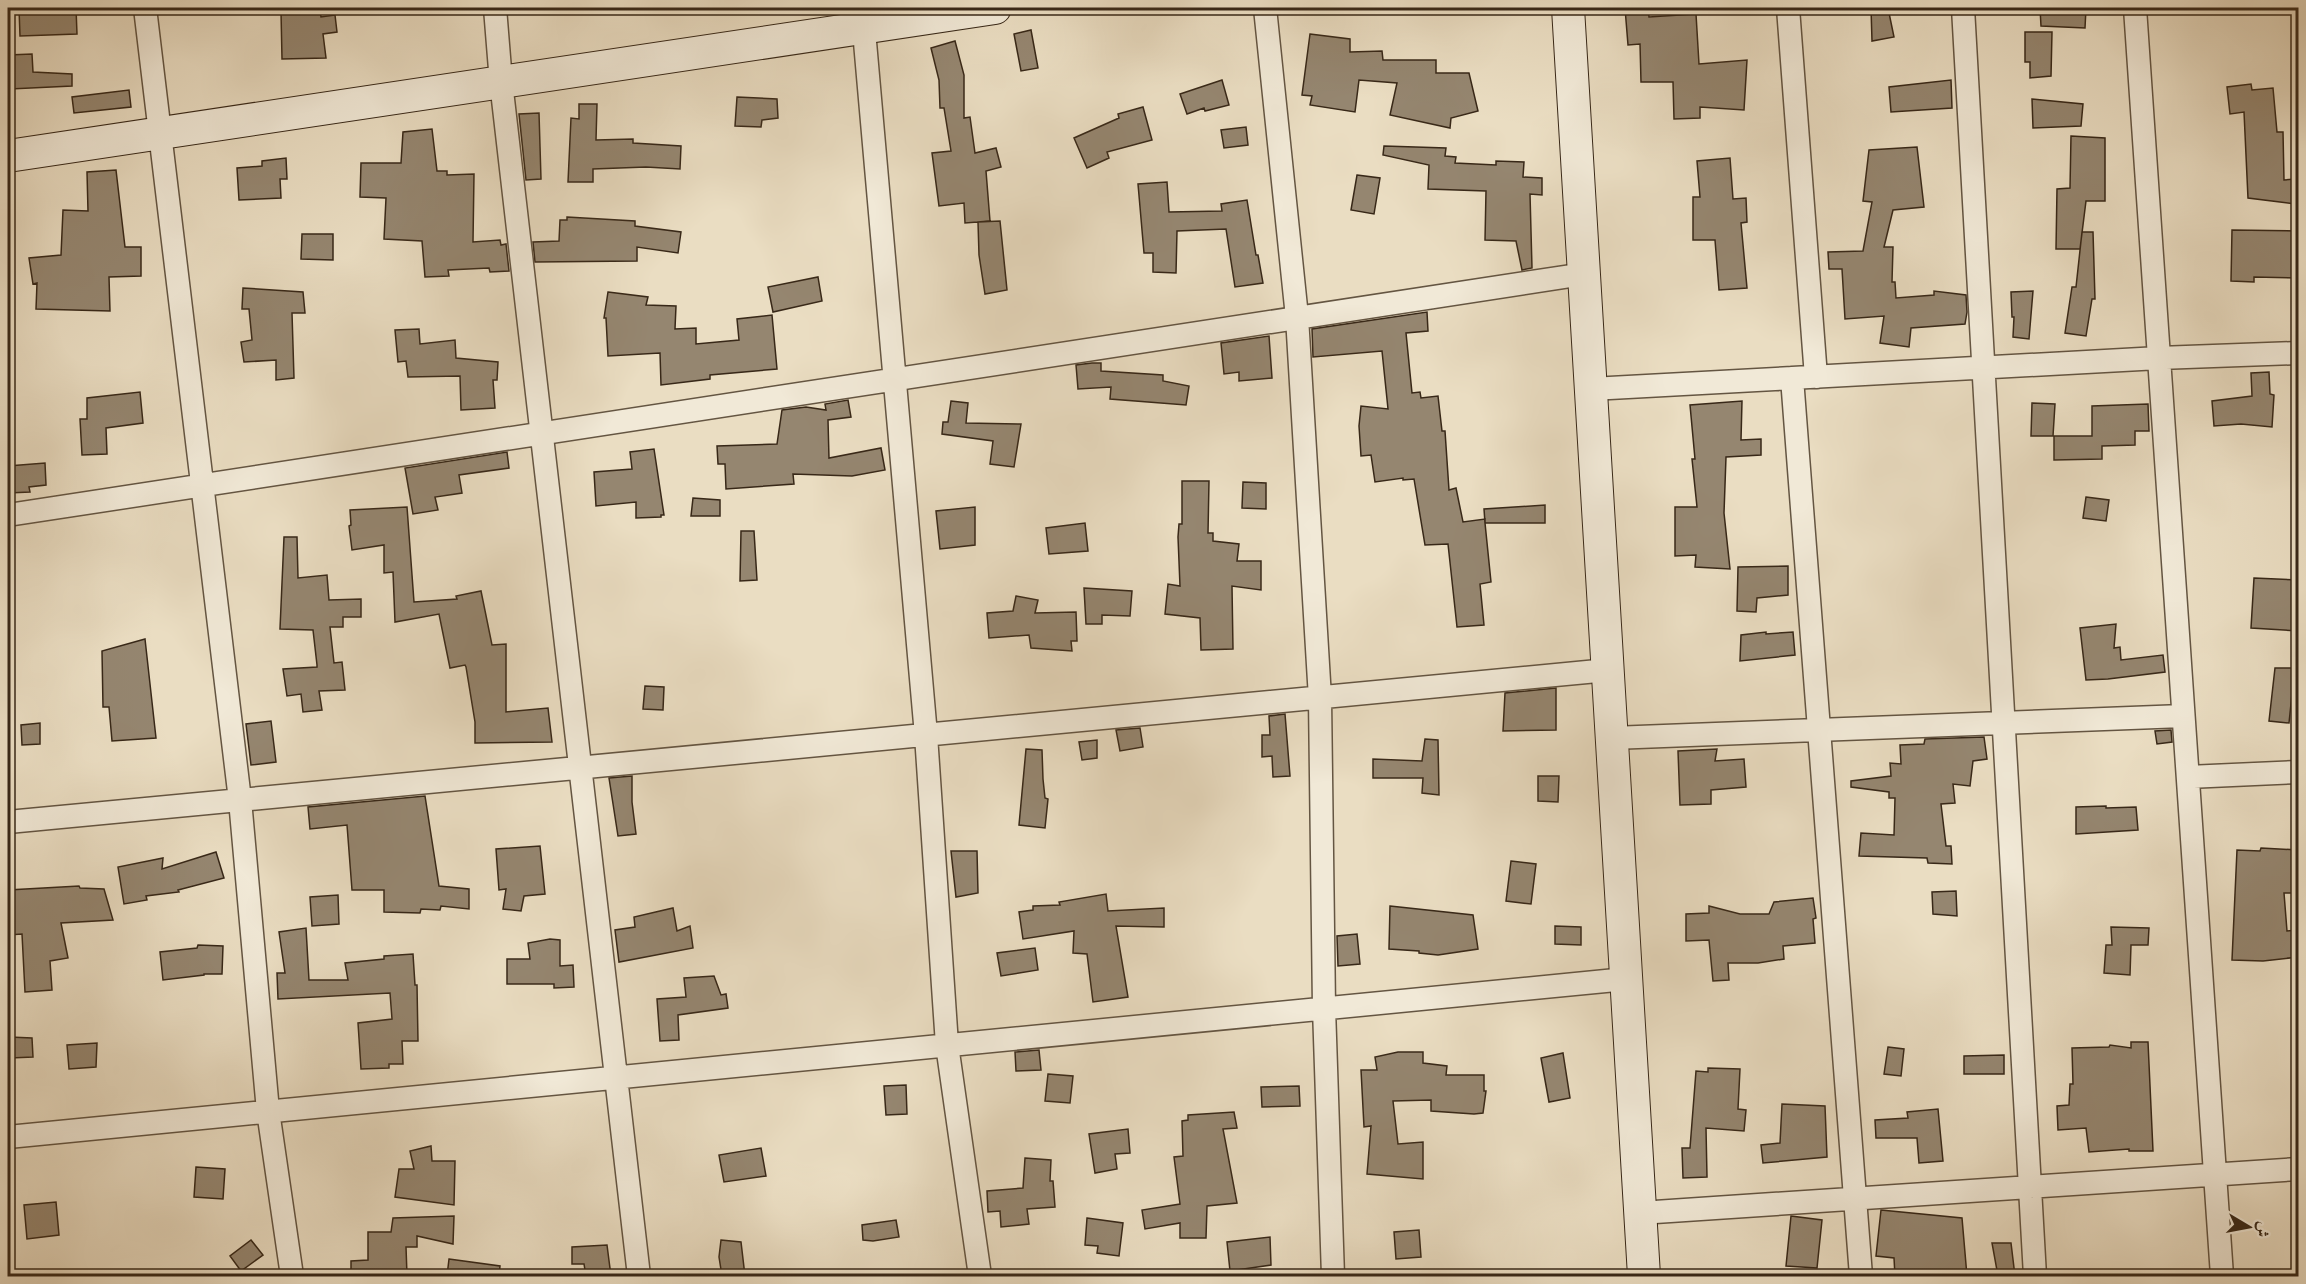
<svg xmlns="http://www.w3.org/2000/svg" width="2306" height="1284" viewBox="0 0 2306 1284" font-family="'Libre Caslon Text',Amiri,serif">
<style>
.building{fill:#958670;stroke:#382818;stroke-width:1.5}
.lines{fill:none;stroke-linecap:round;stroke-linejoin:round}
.minor-casing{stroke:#645542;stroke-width:25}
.secondary-casing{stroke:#382818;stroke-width:34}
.minor{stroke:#f1e9d7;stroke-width:22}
.secondary{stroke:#f1e9d7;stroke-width:32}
</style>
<rect width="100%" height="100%" fill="#eaddc2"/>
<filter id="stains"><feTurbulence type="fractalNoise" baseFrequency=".00333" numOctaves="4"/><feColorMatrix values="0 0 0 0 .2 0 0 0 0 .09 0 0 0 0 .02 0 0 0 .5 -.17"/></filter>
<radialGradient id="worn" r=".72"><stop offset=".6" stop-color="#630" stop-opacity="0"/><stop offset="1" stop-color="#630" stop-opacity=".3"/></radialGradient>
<path class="building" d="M19 8H76L77 34 20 36Z
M1625 8H1648L1649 17 1696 14 1699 64 1747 60 1744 110 1700 107V118L1674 119 1673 82H1641L1640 44 1628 45Z
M1871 8H1888L1894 37 1872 41Z
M2040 8H2086L2085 28 2041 26Z
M320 11 321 17 335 15 337 32 323 34 326 58 282 59 281 12Z
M1031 30 1038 68 1021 71 1014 34Z
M2025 32H2052L2051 76 2030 78V62H2025Z
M1310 34 1350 39V52L1382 51 1383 60H1436V73H1469L1478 111 1451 118 1450 128 1390 115 1397 83 1359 80 1355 112 1310 105 1312 96 1302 95Z
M955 41 964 75V118L970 117 975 153 996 148 1001 167 986 171 990 221 965 223 964 203 939 206 932 153 951 151 944 108H940L939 80 931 48Z
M32 54 33 72 72 74V86L10 89 8 55Z
M1222 80 1229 105 1205 111 1204 108 1187 114 1180 94Z
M1951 80 1952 108 1891 112 1889 87Z
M2251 84 2252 90 2273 88 2277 132H2283L2284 180 2295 179V204L2248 198 2244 112 2230 114 2227 87Z
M129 90 131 107 74 113 72 97Z
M737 97 777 99 778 118 762 120 761 127 735 126Z
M2032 99 2083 104 2081 126 2033 128Z
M579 104H597L596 140 633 139V143L681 146 680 169 646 167 593 169V182H568L571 118 579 119Z
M1143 107 1152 140 1107 152 1109 158 1087 168 1074 138 1119 118 1118 114Z
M539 113 541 179 526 180 519 114Z
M1246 127 1248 145 1224 148 1221 130Z
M432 129 437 171H447V175L474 174 473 242 500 240 501 245 506 244 509 271 490 272 489 268 448 270 449 276 425 277 422 241 384 239 386 198 360 197 361 163H401L403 132Z
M2071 136 2105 138V201H2086L2080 249H2056L2057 189 2070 188Z
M1384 146 1446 148 1445 156 1456 157 1455 163 1496 165V161L1524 162 1523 177 1542 178V195L1530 194 1532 268 1522 270 1516 241 1485 240 1486 191 1428 189 1429 165 1383 155Z
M1917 147 1924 207 1893 210 1884 247H1893L1892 282H1895L1896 298 1934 295V291L1966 295 1967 312 1965 324 1911 328 1909 347 1880 343 1884 316 1845 319 1842 269H1829L1828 252 1863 251 1872 202 1863 201 1869 150Z
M286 158 287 179H280L281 198 239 200 237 168 262 166V161Z
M1730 158 1733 199 1746 198 1747 222 1741 223 1747 288 1719 290 1715 240H1693V197H1700L1697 161Z
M116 170 125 247H141V276L109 277 110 311 36 309 37 283 33 284 29 258 61 255 63 210 88 211 87 172Z
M1357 175 1380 178 1374 214 1351 210Z
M1167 182 1169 212 1222 211 1221 204 1247 200 1256 255H1258L1263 283 1235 287 1226 229 1177 231 1176 273 1153 272V253H1144L1138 184Z
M567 217 635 221V226L681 232 678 253 637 247V261L535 262 533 242 559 241 560 220H567Z
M1000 221 1007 290 985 294 979 255 978 222Z
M2232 230 2298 231V278L2254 277V282L2231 281Z
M2082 232H2093L2095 299H2092L2086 336 2065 333 2072 287H2076Z
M302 234H333V260L301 259Z
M818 277 822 301 773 312 768 287Z
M243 288 303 292 305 313H292L294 378 276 380V360L244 362 241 342 252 340 249 309H242Z
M2033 291 2029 339 2013 337 2014 317H2012L2011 292Z
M608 292 648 297 646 305 676 306 675 329 696 328V344L739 340 737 319 772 315 777 369 710 375V379L661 385 660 353 608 356 606 318H604Z
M1427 312 1428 331 1406 333 1412 393 1420 392 1421 398 1438 396 1442 431H1445L1449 490 1456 488 1463 522 1485 519V523L1484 509 1545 505V523H1485L1491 582 1480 584 1484 625 1457 627 1448 544 1425 545 1414 479 1403 480V478L1375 482 1371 455 1361 456 1359 426 1361 406 1388 409 1382 351 1313 357 1312 329Z
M419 329 420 344 455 340 456 358 498 362 497 380H493L495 408 461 410 460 376 408 377 406 361 398 362 395 330Z
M1269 336 1272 378 1239 381V372L1224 374 1221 343Z
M1092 363H1101V371L1163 375V381L1189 386 1186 405 1110 399 1111 387 1078 389 1076 365Z
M2269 372 2270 394 2274 395 2272 427 2241 424 2214 426 2212 401 2252 396 2251 373Z
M140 392 143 423 106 428 107 454 82 455 80 419H87V398Z
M848 400 851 417 828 420 829 458 881 448 885 470 852 476 793 474 794 484 726 489 725 464H718L717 446 777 444 782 410 806 407 826 410 825 404Z
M951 401 968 403 966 423 1021 424 1014 467 990 464 993 441 942 434 943 422H948Z
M1742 401 1741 440 1761 439V455L1726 457 1724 513 1730 569 1695 567 1696 555 1675 556V507H1697L1692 459H1695L1690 405Z
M2032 403 2055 404 2053 436H2031Z
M2148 404 2149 431H2135V445L2102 446V459L2054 460V436H2092V406Z
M654 449 664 515H661V517L636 518V502L596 506 594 472 632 469 630 452Z
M507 452 509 468 459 475 462 493 435 497 438 510 413 514 405 468Z
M45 463 46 485 29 487 30 492 8 493V466Z
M1182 481H1209L1208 533H1213V541L1239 544 1237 561H1261V590L1232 586 1233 649 1201 650 1200 618 1165 614 1168 584 1180 586 1178 537 1179 524H1182Z
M1243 482 1266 483V509L1242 508Z
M2086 497 2109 500 2106 521 2083 518Z
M693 498 720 500V516H691Z
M407 507 414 602 457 599 456 596 481 591 492 645 506 644V712L548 708 552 742 475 743V722L466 667 465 665 450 668 439 614 395 622 393 572 384 573V545L352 550 349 526 351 525 350 510Z
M975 507V545L940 549 936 511Z
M1085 523 1088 551 1049 554 1046 528Z
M741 531H754L757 580 740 581Z
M284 537H297L298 578 327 575 329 600 361 599V617H343V627H330L334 663 342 662 345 690 319 691 322 710 303 712 301 694 287 696 283 669 317 667V665L313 630 280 629Z
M1788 566V595L1757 598 1756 612 1737 611 1738 567Z
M2254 578 2298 580V631L2251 628Z
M1084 588 1132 591 1130 616 1102 615V624H1086Z
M1016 596 1038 600 1035 613 1076 612 1077 641H1071L1072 651 1031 648 1029 635 989 638 987 613 1013 611Z
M2116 624 2114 648 2120 647 2121 660 2163 655 2165 672 2108 679 2086 680 2080 628Z
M1766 632V634L1793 632 1795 655 1740 661 1741 635Z
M145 639 156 738 112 741 109 707H103L102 651Z
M2275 668H2298V694H2292L2289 723 2269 721Z
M645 686 664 687 663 710 643 709Z
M1556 688V730L1503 731 1505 693Z
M1285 714 1290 776 1273 777 1272 756 1262 757V735H1270L1269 716Z
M271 721 276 762 251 765 246 724Z
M40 723V744L22 745 21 725Z
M1140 728 1143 747 1120 751 1116 730Z
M2171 730 2172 742 2157 744 2155 731Z
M1984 737 1987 759 1973 761 1970 786 1953 784 1955 803 1941 804 1946 846H1951L1952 864 1928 863 1927 858 1859 856 1861 833 1894 835 1895 798H1889V792L1851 787V781L1891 776 1890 763 1901 764 1900 745 1924 744 1925 739Z
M1425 739 1438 740 1439 795 1422 793 1423 778H1373V759L1422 761Z
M1097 740V758L1082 760 1079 742Z
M1026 749 1042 750 1043 779 1045 798 1048 799 1045 828 1019 825Z
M1717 749 1715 761 1744 759 1746 787 1711 790V804L1680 805 1678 751Z
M632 776V802L636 834 618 836 609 778Z
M1538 776H1559L1558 802 1538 801Z
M425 796 439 886 469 889V909L441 906 440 910 421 909 420 913 384 912V890H352L347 825 310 829 308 807Z
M2106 806V808L2136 807 2138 830 2076 834V807Z
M540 846 545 894 524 896 521 911 503 909 506 889 499 890 496 849Z
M2261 848 2298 850V893H2284L2287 931 2298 930V957L2263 961 2232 960 2237 850 2260 851Z
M951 851H977L978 893 956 897Z
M216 852 224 878 178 890 179 892 146 896 147 900 124 904 118 867 163 858 162 869Z
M1511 861 1536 864 1531 904 1506 901Z
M79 886 80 888 104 889 113 920 61 923 68 958 50 961 52 990 25 992 22 934 8 935V890Z
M1956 891 1957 916 1933 914 1932 892Z
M1106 894 1108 911 1164 908V927L1116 926 1128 997 1093 1002 1087 954 1073 953 1074 931 1023 939 1019 912 1033 910V906L1060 905 1059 902Z
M338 895 339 924 312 926 310 897Z
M1813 898 1816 918 1813 919 1815 943 1783 946 1784 959 1758 963H1728L1729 980 1713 981 1709 940 1686 941V914L1709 913V906L1740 914H1769L1774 902Z
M1390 906 1473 915 1478 949 1438 955 1419 953V951L1389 949Z
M673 908 677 931 690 926 693 948 619 962 615 930 635 927 634 917Z
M1555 926 1581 927V945L1555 944Z
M2111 927 2149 928 2148 945H2131L2130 975 2104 973 2106 945H2112Z
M306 928 309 980H348L345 963 384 959V956L413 954 415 985H417L418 1041H402L403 1064H389V1068L361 1069 358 1023 392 1019 390 993 278 999 277 973H285L279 932Z
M1357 934 1360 964 1338 966 1337 936Z
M550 939 560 940V966L573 965 574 987 554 988V984H507V959H530L528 943Z
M198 945 223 946 222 974H204V975L163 980 160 952 197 948Z
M1035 948 1038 970 1001 976 997 953Z
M714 976 721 995 726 994 728 1008 678 1015 679 1040 660 1041 657 999 686 997 684 978Z
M9 1037 32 1038 33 1057 10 1058Z
M2131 1042H2148L2153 1151H2129V1149L2089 1152 2086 1128 2058 1130 2057 1106 2069 1105 2070 1084H2073L2072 1048 2109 1047 2110 1045 2131 1048Z
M97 1043 96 1067 69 1069 67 1045Z
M1888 1047 1904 1049 1901 1076 1884 1074Z
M1039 1050 1041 1070 1016 1071 1015 1052Z
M1398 1052H1423V1063L1447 1066 1446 1075H1484V1091H1486L1483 1113 1474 1114 1431 1111V1100L1393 1101 1398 1144 1423 1142V1179L1367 1174 1371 1126 1364 1127 1361 1070H1377L1375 1057Z
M1563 1053 1570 1098 1549 1102 1541 1058Z
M2004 1055V1074H1964V1056Z
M1708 1068 1740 1069 1738 1109 1746 1110 1744 1131 1706 1128 1707 1177 1683 1178 1682 1148H1690L1696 1071 1708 1072Z
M1048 1074 1073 1076 1070 1103 1045 1101Z
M906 1085 907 1114 886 1115 884 1086Z
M1299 1086 1300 1106 1262 1107 1261 1087Z
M1782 1104 1825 1106 1827 1157 1763 1163 1761 1145 1780 1143Z
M1938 1109 1943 1161 1919 1163 1917 1138H1876L1875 1120 1908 1118 1907 1112Z
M1234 1112 1237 1128 1223 1129 1237 1203 1207 1206 1206 1238H1180V1223L1145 1229 1142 1210 1180 1204 1174 1157 1183 1156 1182 1121 1188 1120V1115Z
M1128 1129 1130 1153 1115 1154 1117 1169 1095 1173 1089 1134Z
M431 1146 432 1161H455L454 1205 395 1197 399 1169H414L410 1151Z
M761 1148 766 1176 724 1182 719 1155Z
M1025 1158 1051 1160 1050 1181H1053L1055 1207 1027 1209 1029 1224 1001 1227 1000 1211 988 1212 987 1191 1023 1188Z
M196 1167 225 1169 223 1199 194 1197Z
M56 1202 59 1235 27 1239 24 1205Z
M1881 1210 1962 1218 1967 1276H1895L1894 1258 1876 1256Z
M454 1216 453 1244 417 1236V1247H406L407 1275 351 1276V1261L368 1260V1232H391L393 1218Z
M1791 1216 1822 1220 1817 1268 1786 1266Z
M1087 1218 1123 1223 1119 1256 1097 1253 1098 1246 1085 1245Z
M896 1220 899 1237 873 1241 863 1240 862 1225Z
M1419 1230 1421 1257 1396 1259 1394 1232Z
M1270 1237 1271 1265 1230 1271 1227 1242Z
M251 1240 263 1255 241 1271 230 1256Z
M721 1240 741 1242 745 1276H722L719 1257Z
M1992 1243H2011L2015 1276H1998Z
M607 1245 611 1276H586L584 1264H572V1247Z
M449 1259 500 1266 499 1276H447Z"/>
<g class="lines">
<defs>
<path id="minor" d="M145 8 240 800 268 1111 292 1276
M495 8 501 82 639 1276
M862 8 926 735 947 1045 980 1276
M1265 8 1297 317 1320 698 1324 1008 1333 1276
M1788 8 1816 377
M1963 8 2035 1276
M2135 8 2222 1276
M1792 378 1861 1276
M1591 389 2159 358 2298 353
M8 515 1584 274
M1612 738 2183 716
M2188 777 2298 772
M8 822 1608 670
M8 1137 1626 979
M1640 1213 2298 1169"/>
<path id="secondary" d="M1568 8 1644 1276
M8 156 995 8"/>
</defs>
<use href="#minor" class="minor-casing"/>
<use href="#secondary" class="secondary-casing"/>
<use href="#minor" class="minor"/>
<use href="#secondary" class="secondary"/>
</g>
<rect width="2306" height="1284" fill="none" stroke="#eaddc2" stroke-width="30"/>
<rect x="9" y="9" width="2288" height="1266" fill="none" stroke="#382818" stroke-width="3"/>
<rect x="15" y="15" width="2276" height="1254" fill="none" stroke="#382818" stroke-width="1.5"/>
<g transform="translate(2249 1227) rotate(100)" stroke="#f1e9d7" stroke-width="4.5" paint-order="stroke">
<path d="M0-4.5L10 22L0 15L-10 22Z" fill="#382818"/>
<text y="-9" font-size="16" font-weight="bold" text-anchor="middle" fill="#382818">ش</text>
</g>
<rect width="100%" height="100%" filter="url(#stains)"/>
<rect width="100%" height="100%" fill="url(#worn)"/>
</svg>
